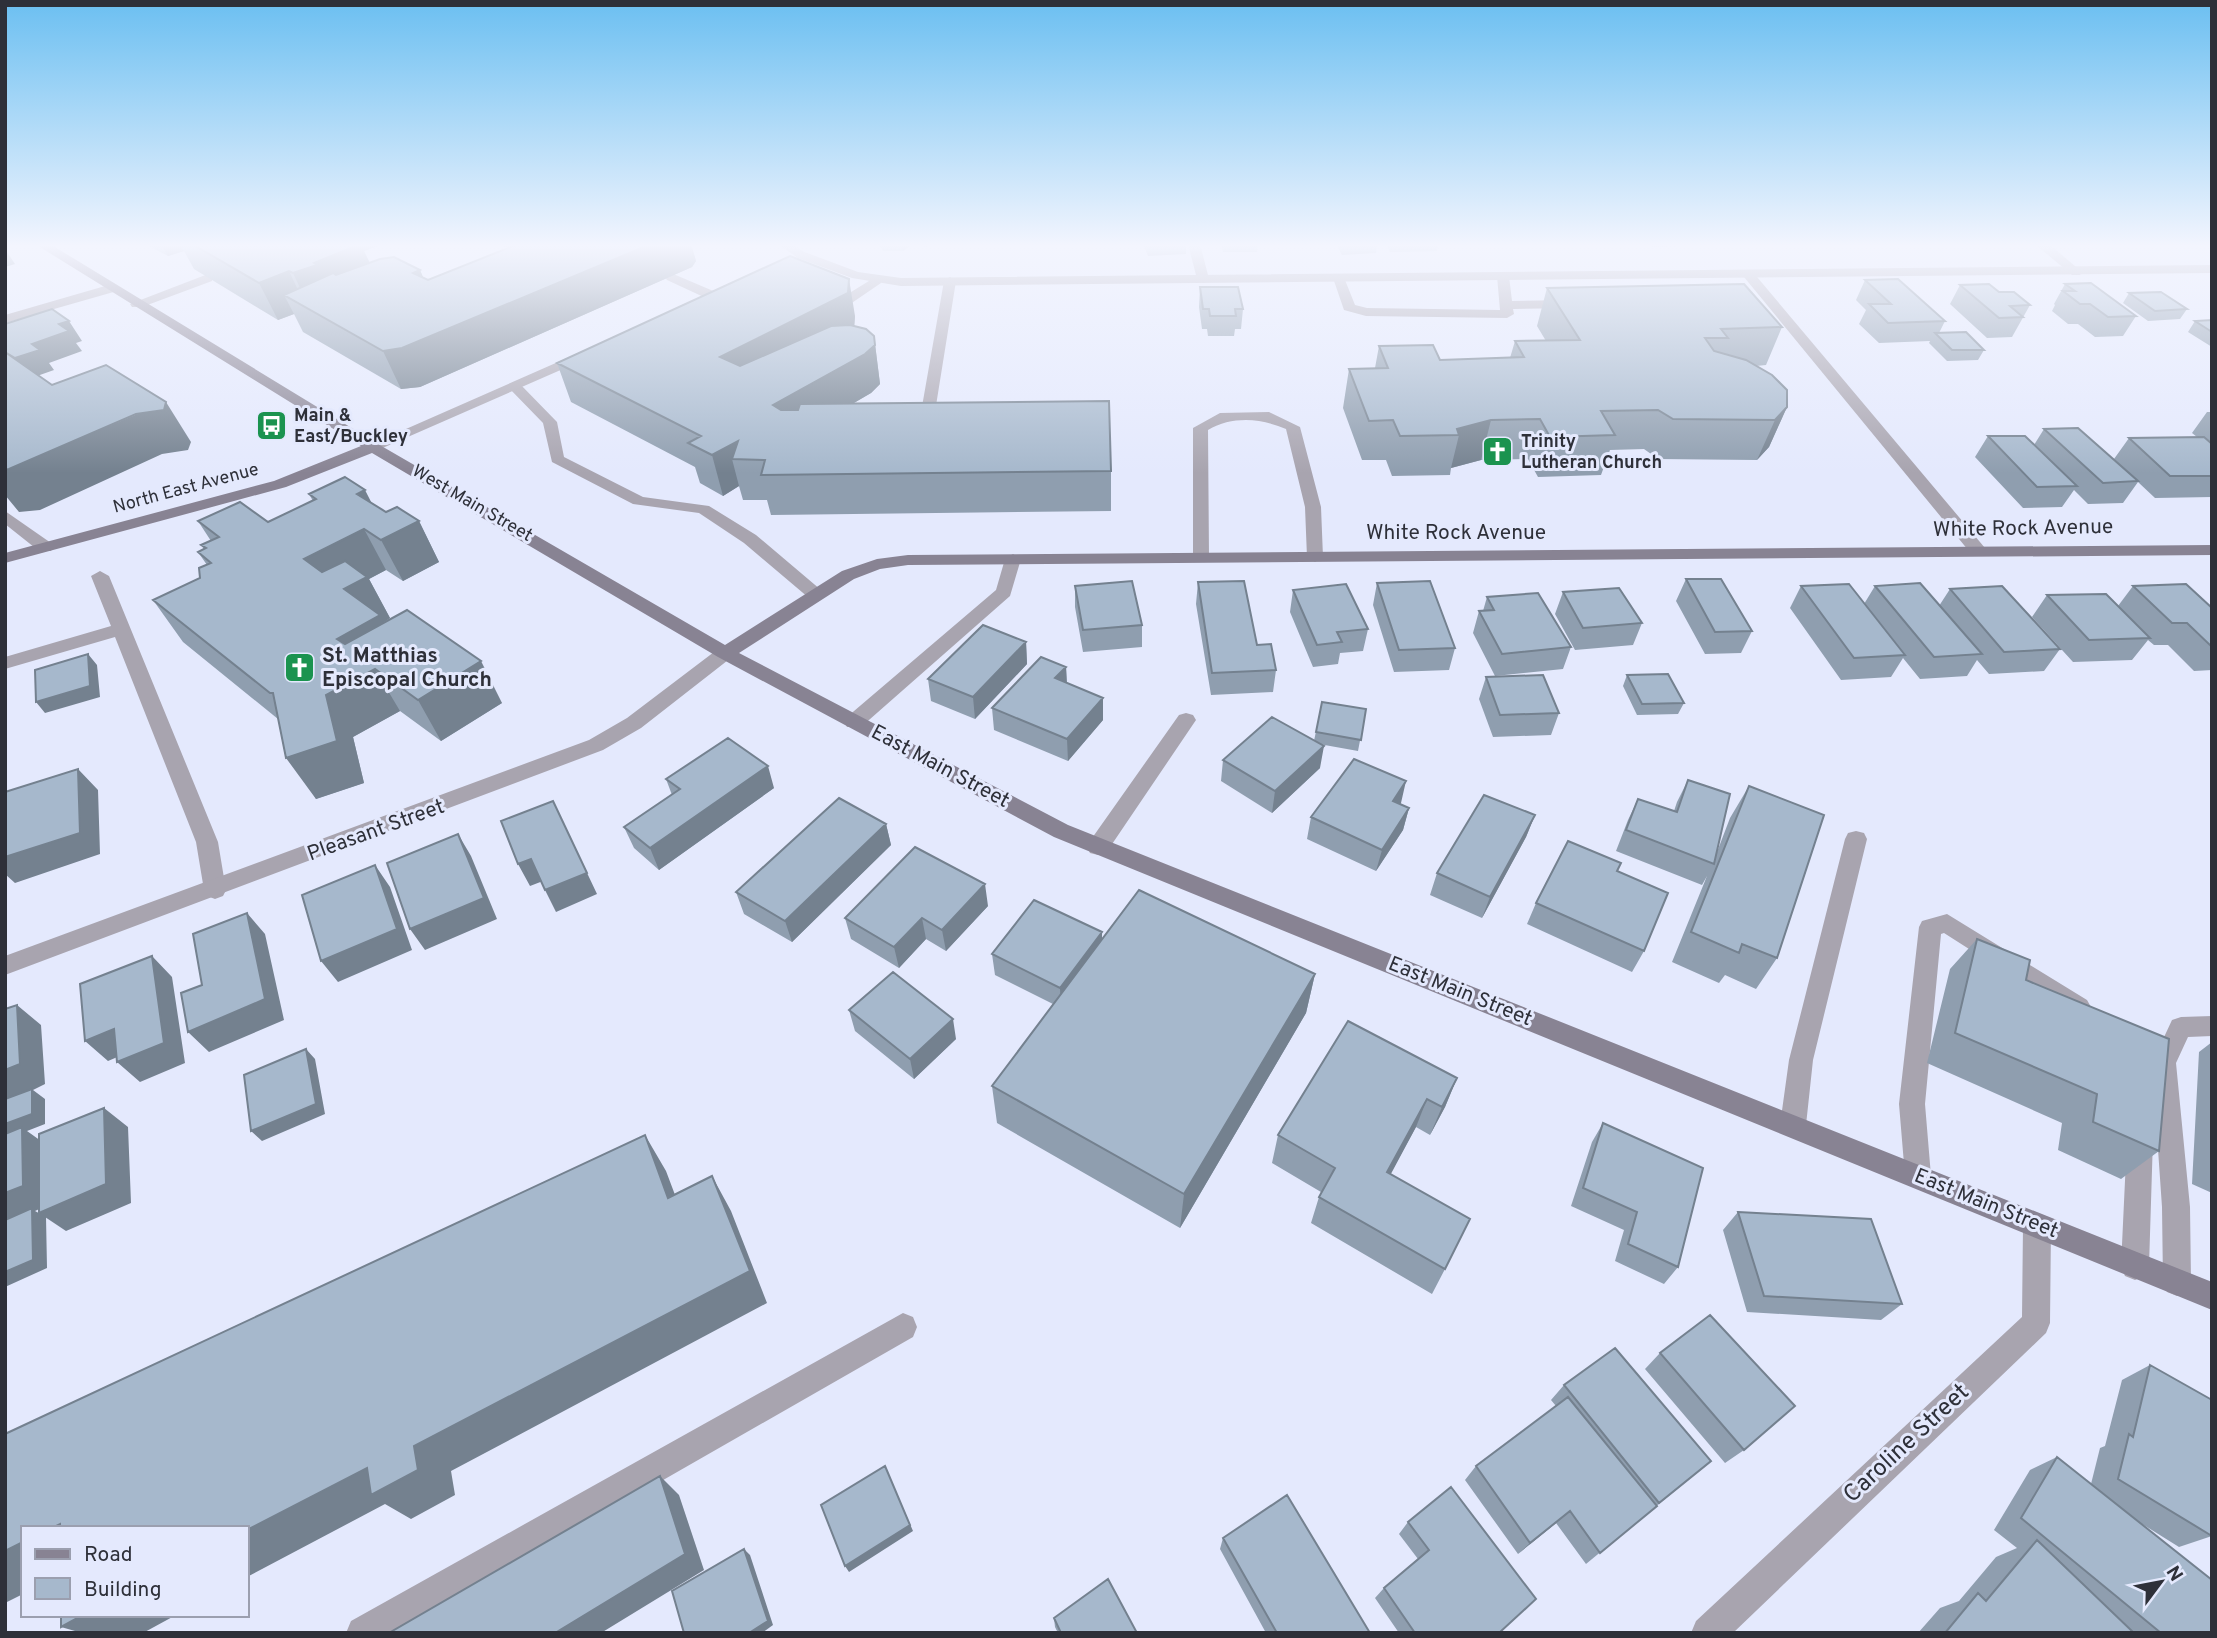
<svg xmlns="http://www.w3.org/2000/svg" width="2217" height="1638" viewBox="0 0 2217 1638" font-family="Overpass,sans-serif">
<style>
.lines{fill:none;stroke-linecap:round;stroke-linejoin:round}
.lane{fill:#a8a4af;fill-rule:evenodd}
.street{fill:#a8a4af;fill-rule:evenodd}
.secondary{fill:#888393;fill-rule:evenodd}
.wall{fill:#8f9eaf}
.shaded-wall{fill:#74818f}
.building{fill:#a6b8cc;stroke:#74818f;stroke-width:2}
.labels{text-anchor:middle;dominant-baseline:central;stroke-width:6;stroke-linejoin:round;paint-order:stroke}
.far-poi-label{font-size:18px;font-weight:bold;fill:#2e3039;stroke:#e4e9fd;text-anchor:start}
.far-street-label{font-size:18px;fill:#2e3039;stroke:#e4e9fd}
.street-label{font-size:21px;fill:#2e3039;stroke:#e4e9fd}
.poi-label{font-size:21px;font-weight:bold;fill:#2e3039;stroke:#e4e9fd;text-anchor:start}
.near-street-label{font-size:24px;fill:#2e3039;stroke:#e4e9fd}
</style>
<rect width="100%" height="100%" fill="#e4e9fd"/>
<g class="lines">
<path class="lane" d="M778 244H793L808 255 798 258Z
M1188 244H1200L1209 279 1207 282 1203 283 1197 279Z
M2035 244H2049L2082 272 2080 275H2072Z
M1748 270 1752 271 1985 548 1987 552 1985 556H1973L1744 277V271Z
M1503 272 1509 276 1512 301 1571 300 1578 304 1571 308 1513 309 1514 314 1507 318 1366 316 1344 310 1333 278 1335 275H1343L1355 305 1367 308 1500 310 1497 276Z
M671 273 718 293 719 296 713 300 708 299 667 280 665 277Z
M208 274 212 275V281L142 307H132L130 304Z
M877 276 883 280 881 283 840 311H830V305Z
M950 277 956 281 934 418 927 422 920 418 944 281Z
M514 382 519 383 557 422 564 457 643 497 709 506 756 535 821 590 824 594 821 598H809L744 543 699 513 633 504 552 462 543 423 507 386Z
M1269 412 1300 427 1321 507 1323 557 1315 562 1307 557 1305 507 1286 429C1261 418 1232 416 1208 430L1209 558 1207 562H1195L1193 558V428L1220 413Z
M5 511 51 543 53 547 51 551H39L5 524Z
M1013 554 1021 559 1010 596 861 727H847L844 722 847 717 996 590 1005 559Z
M100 571 109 576 218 842 226 890 223 896 215 899 207 896 204 890 196 842 115 637 5 669V657L111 626 91 576Z
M1186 713 1193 715 1196 720 1106 853 1098 855 1090 853 1087 847 1090 841 1179 715Z
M1856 831 1864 833 1867 839 1813 1060 1806 1125 1802 1133 1793 1137 1784 1133 1780 1125 1789 1060 1845 839 1848 833Z
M1947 914 2087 1000 2091 1007 2087 1014 2079 1017 2071 1014 1944 933 1941 934 1925 1104 1931 1176 1927 1185 1918 1188 1909 1185 1905 1176 1899 1104 1919 927 1922 921Z
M2212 1016V1036L2188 1037 2176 1063 2190 1207 2191 1282 2187 1292 2177 1296 2167 1292 2163 1282 2162 1207 2152 1063 2172 1020 2181 1017Z
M2140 1126 2149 1130 2153 1138 2149 1266 2145 1276 2135 1280 2125 1276 2121 1266 2127 1138 2131 1130Z
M903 1313 913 1317 917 1327 913 1337 396 1633H346L351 1621Z"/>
<path class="street" d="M802 251 858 272 901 278 2212 265V273L901 286 852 278 798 258V252Z
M112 284 117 285V291L5 323V315Z
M583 351 588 352V358L378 450 373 452 365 447Z
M725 647 732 649 734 653 732 657 641 728 603 750 5 975V956L589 740 627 718 718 649Z
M2037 1213 2047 1217 2051 1226 2050 1323 2046 1333 1733 1633H1691L1696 1621 2022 1317 2023 1226 2027 1217Z"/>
<path class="secondary" d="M35 244H50L378 444 725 645 842 571 877 559 908 555 2212 545V555L908 565 880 569 854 579 739 653 1068 825 2212 1282V1310L1054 837 718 657 372 453 286 487 5 563V553L274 481 361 446Z"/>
</g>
<path class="wall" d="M145 244H383L364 251 370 263 420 270 423 278 428 280 508 248 498 244H691L696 261 692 267 420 387 401 389 303 332 294 314 278 320 194 269 184 251 168 256Z
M878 244H912L903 251H883Z
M912 244H931L927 247Z
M1143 244H1186V254L1148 256Z
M1221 244H1258L1257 252H1223Z
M1336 244H1377L1376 253 1342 255Z
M1386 244H1438L1437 251 1390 252Z
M1650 244H1691V246L1652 247Z
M1715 244H1789L1716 245Z
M1818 244H1875L1820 246Z
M1865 280 1945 321 1939 333 1984 350 1978 360 1947 361 1929 343 1930 341 1879 343 1859 324 1866 310 1856 300Z
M2065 284 2136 316 2123 336 2095 337 2078 324H2068L2052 311 2055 305 2054 304Z
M1960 285 1999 292 2030 305 2012 337 1987 338 1950 304Z
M1200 287 1243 309 1241 329H1235L1234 336H1208L1207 329H1202L1199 307Z
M1547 288 1782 327 1766 365 1756 366 1787 407 1769 447 1757 460 1658 459 1644 449 1610 450 1601 475 1538 477 1528 459 1481 460 1451 468 1450 475 1392 476 1386 460H1362L1343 408 1349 369 1375 368 1379 346 1440 360 1510 358 1515 341H1546L1537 326Z
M2129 293 2187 309 2180 319 2148 321 2123 303Z
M855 316 854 326 874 336 880 384 871 393 852 404 1111 471V511L771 515 767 500H743L739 486 723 496 700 483 695 467 571 402 557 363Z
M2212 320V347L2188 332 2195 321Z
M2207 412H2212V497L2155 498 2138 482 2123 503 2088 504 2074 490 2062 507 2023 508 1975 457 1988 436 2034 445 2044 429 2114 459 2129 438 2197 437 2192 433Z
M309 494 371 503 386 512 419 521 439 562 403 581 386 570 369 579 390 618 384 622 502 703 441 741 400 711 353 737 364 783 316 799 278 719 183 642 153 600 200 578 207 565 198 552 204 549 201 545 211 541 198 521 268 522 313 501Z
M1686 579 1752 631 1741 653 1705 654 1676 601Z
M1198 582 1257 645 1276 670 1273 692 1211 695 1196 604Z
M1377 583 1455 648 1449 670 1394 672 1373 605Z
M1075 586 1142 625V647L1083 652 1075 607Z
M1801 586 1864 604 1875 586 1939 606 1950 589 2060 649 2044 671 1989 674 1977 660 1967 676 1920 679 1903 658 1891 677 1841 680 1790 608Z
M2133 586 2210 607 2212 605V670L2194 671 2168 645H2154L2148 640 2132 660 2073 662 2032 617 2047 595 2118 606Z
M1293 590 1368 629 1363 651 1340 653 1338 664 1313 667 1290 612Z
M1563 592 1642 623 1633 645 1575 650 1555 614Z
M1487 597 1571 647 1563 669 1495 676 1473 633 1479 611H1483Z
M1026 642 1027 664 975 719 931 701 928 679Z
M1066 667 1067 683 1103 698V720L1068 761 994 730 992 708Z
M1627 675 1684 703 1678 714 1637 715 1623 686Z
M1486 677 1559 713 1551 735 1493 737 1479 699Z
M1322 702 1366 709 1358 751 1319 744 1320 768 1272 813 1221 781 1223 760 1314 741Z
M666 779 774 788 659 870 634 848 624 827 672 795Z
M1688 780 1717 852 1730 818 1749 786 1777 958 1756 989 1725 975 1719 983 1672 962 1707 876 1702 885 1616 851 1628 820 1638 799 1674 811 1677 802Z
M1401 803 1400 804 1409 808 1403 830 1376 871 1307 839 1311 817Z
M1535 815 1526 837 1482 918 1430 895 1437 873Z
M886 824 891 845 792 942 744 914 736 892Z
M1617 872 1644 951 1632 972 1527 924 1536 903Z
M988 906 946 951 926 939 899 968 851 939 845 918Z
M1977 939 2026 980 2159 1151 2121 1179 2058 1150 2062 1123 1927 1063 1950 969Z
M1102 940 1315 974 1306 1013 1180 1228 997 1123 992 1086 1053 1004 995 975 992 954Z
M849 1010 956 1039 914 1079 855 1031Z
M2212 1042V1193L2192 1184 2199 1052Z
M1457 1078 1445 1107 1430 1135 1416 1127 1390 1174 1445 1269 1432 1294 1311 1223 1319 1197 1321 1192 1272 1163 1278 1135Z
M1603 1123 1678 1267 1664 1284 1615 1261 1624 1230 1571 1206 1592 1142Z
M1738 1212 1902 1304 1881 1320 1747 1312 1723 1230Z
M1660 1353 1744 1450 1725 1463 1645 1369Z
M2150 1365 2212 1536 2179 1547 2139 1522 2212 1633H1918L1940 1608 1959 1601 1996 1557 2017 1548 1994 1530 2030 1470 2057 1457 2091 1484 2100 1448 2105 1446 2122 1380Z
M1564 1385 1711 1461 1586 1564 1556 1523 1518 1554 1465 1480 1476 1466 1556 1406 1551 1400Z
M1408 1522 1499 1633H1399L1375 1598 1384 1588 1418 1559 1399 1534Z
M1223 1538 1370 1633H1266L1220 1549Z
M1054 1618 1137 1633H1058L1055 1627Z"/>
<path class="shaded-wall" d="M161 244H180L184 251 168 256Z
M326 244H383L364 251 376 277 311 311 293 273 314 263Z
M651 244H691L696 261 692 267 420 387 401 389 383 351Z
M902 244H912L903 251Z
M5 249 15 264 5 267Z
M420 270 436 307 413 273Z
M289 271 306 307 284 295 294 314 278 320 259 283Z
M849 279 855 316 854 331 730 396 720 357Z
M69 321 82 341 76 343 82 351 49 363 54 370 20 382 6 362 59 324Z
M874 336 880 384 871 393 782 445 773 405Z
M166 402 191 442 188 450 162 454 40 510 19 512 5 495V470Z
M1787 407 1769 447 1757 460 1775 420Z
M1491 420 1481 460 1451 468 1459 435 1457 429Z
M738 441 732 459 739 486 723 496 712 455Z
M365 490 386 531 357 494Z
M419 521 439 562 403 581 381 540Z
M364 529 386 570 369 579 390 618 384 622 403 657 375 669 400 711 353 737 364 783 316 799 286 758 337 639 304 559Z
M1026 642 1027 664 975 719 973 697Z
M88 654 97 665 100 697 45 713 36 702Z
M481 661 502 703 441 741 418 700Z
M1066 667 1067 689 1055 678Z
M1103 698V720L1068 761 1067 739Z
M1324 746 1320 768 1272 813 1275 791Z
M768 766 774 788 659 870 650 848Z
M78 769 98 790 100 854 15 883 5 874V857Z
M1406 781 1401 803 1387 822 1393 801Z
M553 801 597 894 556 912 545 890Z
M1409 808 1403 830 1376 871 1382 850Z
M1535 815 1526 837 1482 918 1490 897Z
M886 824 891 845 792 942 785 921Z
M458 834 471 856 497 919 425 950 410 929Z
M531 859 543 881 530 886 518 864Z
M375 865 390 887 412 950 338 982 321 961Z
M985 884 988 906 946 951 942 930Z
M247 913 265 934 284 1020 209 1052 188 1032Z
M922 918 926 939 899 968 894 947Z
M1102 932V953L1061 1009 1060 988Z
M152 956 172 977 185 1063 140 1082 117 1062Z
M1315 974 1306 1013 1180 1228 1184 1194Z
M17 1005 41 1025 45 1084 33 1090 45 1099V1124L27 1131 48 1146 50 1204 35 1211 46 1217 47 1268 5 1287V1070Z
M953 1019 956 1039 914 1079 910 1059Z
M114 1029 136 1049 108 1061 85 1041Z
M306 1049 315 1059 325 1114 262 1141 251 1131Z
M1457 1078 1445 1107 1430 1135 1442 1107Z
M1427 1099 1416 1127 1377 1200 1387 1172Z
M104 1108 128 1127 131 1203 66 1231 39 1213Z
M645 1135 666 1171 689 1232 668 1198Z
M712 1176 731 1211 767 1303 451 1471 455 1495 411 1519 385 1504 247 1577V1530L367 1468 414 1446Z
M885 1466 913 1531 849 1572 845 1566Z
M660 1476 679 1495 704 1570 601 1633H555Z
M1570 1511 1556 1523 1518 1554 1530 1543Z
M23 1542V1594L5 1603V1551Z
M744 1549 750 1555 773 1625 762 1633H749Z
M83 1615H176L143 1633H82L61 1627Z"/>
<path class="building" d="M192 244H357L353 247 314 263 317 265 293 273 289 271 259 283Z
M518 244H651L402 348 383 351 284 295 333 273 336 275 380 259 394 257 420 270 413 273 428 280Z
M1147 244H1186L1148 246Z
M1342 244H1370L1343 246Z
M790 256 849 279 848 293 720 357 740 366 831 326 850 325 866 329 874 336 875 345 865 354 773 405 781 410H798L800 404 1109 401 1111 471 761 475 765 460 732 459 738 441 712 455 688 443 701 436 557 363Z
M1898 279 1945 321 1888 323 1869 304H1891L1865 280Z
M2091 283 2136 316 2108 317 2090 304H2080L2063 291H2075L2065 284Z
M1744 284 1782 327 1721 329 1728 338H1705L1714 351 1746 360 1772 375 1787 390V407L1775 420 1673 419 1658 410 1601 411 1615 435 1550 437 1540 419 1491 420 1457 429 1459 435 1400 436 1393 420 1369 421 1349 369 1388 368 1379 346 1433 345 1440 360 1524 357 1515 341 1580 340 1547 288Z
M1989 284 1999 292H2014L2030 305 2010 306 2023 317 1999 318 1960 285Z
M1200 287H1238L1243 309H1235L1236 316H1210L1209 309H1203Z
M2161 292 2187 309 2155 311 2129 293Z
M52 309 69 321 59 324 69 331 32 344 40 350 15 358 5 352V324Z
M2212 320V332L2195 321Z
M1966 332 1984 350H1952L1935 333Z
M5 352 52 385 106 365 166 402 164 410 136 414 9 469 5 470Z
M2078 428 2138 481 2103 483 2044 429Z
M1988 436H2025L2077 486 2037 487Z
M2204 437 2212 444V476H2170L2129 438Z
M345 477 365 490 357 494 386 512 397 507 419 521 381 540 364 529 304 559 322 572 345 561 367 577 344 589 380 615 337 639 345 644 407 610 481 661 418 700 375 669 326 695 337 741 286 758 273 693H270L153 600 200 578 199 568 211 563 198 552 206 548 201 545 219 537 198 521 240 502 268 522 316 499 309 494Z
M1686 579H1721L1752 631 1715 632Z
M1132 581 1142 625 1083 630 1075 586Z
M1244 581 1257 645 1271 644 1276 670 1212 673 1198 582Z
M1430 581 1455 648 1399 650 1377 583Z
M1920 583 1982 654 1934 657 1875 586Z
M1346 584 1368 629 1337 632 1342 642 1317 645 1293 590Z
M1849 584 1905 655 1854 658 1801 586Z
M2186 584 2212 608V647L2187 623H2172L2133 586Z
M2002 586 2060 649 2004 652 1950 589Z
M1619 588 1642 623 1583 628 1563 592Z
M1538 593 1571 647 1502 654 1479 611 1494 610 1487 597Z
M2106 594 2150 638 2089 640 2047 595Z
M983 625 1026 642 973 697 928 679Z
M88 654 90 686 36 702 35 670Z
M1041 657 1066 667 1055 678 1103 698 1067 739 992 708Z
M1668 674 1684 703 1642 704 1627 675Z
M1543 675 1559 713 1500 715 1486 677Z
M1322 702 1366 709 1361 740 1316 732Z
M1272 717 1324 746 1275 791 1223 760Z
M728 738 768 766 650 848 624 827 680 789 666 779Z
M1354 759 1406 781 1393 801 1409 808 1382 850 1311 817Z
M78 769 80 833 5 857V792Z
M1688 780 1730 794 1714 864 1626 830 1638 799 1677 812Z
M1749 786 1824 815 1777 958 1742 944 1739 953 1691 932Z
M1484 795 1535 815 1490 897 1437 873Z
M839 798 886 824 785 921 736 892Z
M553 801 587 873 545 890 531 859 518 864 501 821Z
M458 834 484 898 410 929 387 863Z
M1568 841 1621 863 1617 871 1668 893 1644 951 1536 903Z
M915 847 985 884 942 930 922 918 894 947 845 918Z
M375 865 397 929 321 961 302 895Z
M1139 890 1315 974 1184 1194 992 1086Z
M1034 900 1102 932 1060 988 992 954Z
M247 913 265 999 188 1032 181 993 202 985 193 934Z
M1977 939 2030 960 2026 980 2169 1039 2159 1151 2093 1122 2097 1094 1955 1033Z
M152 956 164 1043 117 1062 114 1029 85 1041 80 984Z
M893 972 953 1019 910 1059 849 1010Z
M17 1005 20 1064 5 1070V1009Z
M1348 1021 1457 1078 1442 1107 1427 1099 1387 1172 1470 1219 1445 1269 1319 1197 1335 1168 1278 1135Z
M306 1049 316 1104 251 1131 244 1075Z
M32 1089V1114L5 1124V1099Z
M104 1108 106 1184 39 1213V1134Z
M1603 1123 1703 1168 1678 1267 1628 1244 1637 1212 1583 1188Z
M22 1127 23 1186 5 1193V1134Z
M645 1135 668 1198 712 1176 750 1271 414 1446 418 1470 371 1495 367 1468 247 1530V1528H60V1524L52 1528H23V1542L5 1551V1434Z
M32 1208 33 1260 5 1272V1220Z
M1738 1212 1871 1219 1902 1304 1764 1296Z
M1710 1315 1795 1406 1744 1450 1660 1353Z
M1615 1348 1711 1461 1659 1503 1564 1385Z
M2150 1365 2212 1400V1536L2118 1479 2129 1434 2133 1437Z
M1568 1397 1657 1506 1600 1553 1570 1511 1530 1543 1476 1466Z
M2057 1457 2212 1580V1633H2161L2021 1518Z
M885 1466 910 1525 845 1566 821 1505Z
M660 1476 685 1554 555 1633H389Z
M1451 1487 1536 1599 1499 1633H1415L1384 1588 1429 1550 1408 1522Z
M1287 1495 1370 1633H1277L1223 1538Z
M2037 1540 2134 1633H1945L1978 1593 1986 1601Z
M744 1549 768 1621 749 1633H684L672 1591Z
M1108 1579 1137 1633H1061L1054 1618Z
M61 1615H83L61 1627Z"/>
<linearGradient id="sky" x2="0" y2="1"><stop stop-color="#6bbff1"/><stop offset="0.52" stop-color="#f3f5fe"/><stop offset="1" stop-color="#f3f5fe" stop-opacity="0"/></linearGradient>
<rect width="2217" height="473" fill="url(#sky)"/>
<defs>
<symbol id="bus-square" viewBox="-11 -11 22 22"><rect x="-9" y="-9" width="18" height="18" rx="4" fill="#1b934f" stroke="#e4e9fd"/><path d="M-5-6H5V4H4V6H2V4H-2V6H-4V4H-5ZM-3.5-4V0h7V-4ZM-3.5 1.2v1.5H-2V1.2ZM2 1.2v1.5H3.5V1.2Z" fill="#fff"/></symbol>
<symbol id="church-square" viewBox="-11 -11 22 22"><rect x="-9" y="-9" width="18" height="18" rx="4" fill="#1b934f" stroke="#e4e9fd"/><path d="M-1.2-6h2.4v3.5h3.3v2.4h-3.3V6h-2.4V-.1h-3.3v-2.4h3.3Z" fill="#fff"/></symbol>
</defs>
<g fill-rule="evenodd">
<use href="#bus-square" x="254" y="408" width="35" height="35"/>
<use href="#church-square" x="1480" y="434" width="35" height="35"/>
<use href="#church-square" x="282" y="650" width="35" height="35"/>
</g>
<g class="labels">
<g class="far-poi-label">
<text x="294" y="416">Main &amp;<tspan x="294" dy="21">East/Buckley</tspan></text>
<text x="1521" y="442">Trinity<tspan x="1521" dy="21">Lutheran Church</tspan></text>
</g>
<g class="far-street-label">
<text transform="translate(186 489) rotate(-15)">North East Avenue</text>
<text transform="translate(472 504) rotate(30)">West Main Street</text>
</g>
<g class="street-label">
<text transform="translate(2023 529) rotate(-1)">White Rock Avenue</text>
<text x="1456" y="533">White Rock Avenue</text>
<text transform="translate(940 767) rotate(28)">East Main Street</text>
<text transform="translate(376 831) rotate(-20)">Pleasant Street</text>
<text transform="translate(1460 992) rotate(22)">East Main Street</text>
<text transform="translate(1986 1204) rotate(22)">East Main Street</text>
</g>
<g class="poi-label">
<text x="322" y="656">St. Matthias<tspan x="322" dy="24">Episcopal Church</tspan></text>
</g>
<g class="near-street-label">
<text transform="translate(1907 1444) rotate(-43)">Caroline Street</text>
</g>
</g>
<rect width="2217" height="1638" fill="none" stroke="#2e3039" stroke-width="14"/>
<rect x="21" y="1526" width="228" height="91" fill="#e4e9fd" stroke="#9b9faf" stroke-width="2"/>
<rect x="35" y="1549" width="35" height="10" fill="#888393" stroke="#9b9faf" stroke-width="2"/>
<text x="84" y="1561" font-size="21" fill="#2e3039">Road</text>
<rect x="35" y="1578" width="35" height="21" fill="#a6b8cc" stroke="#9b9faf" stroke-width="2"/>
<text x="84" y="1596" font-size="21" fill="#2e3039">Building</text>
<g transform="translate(2161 1582) rotate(58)" stroke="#e4e9fd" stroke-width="5" paint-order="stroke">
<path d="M0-5L12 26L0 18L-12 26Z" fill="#2e3039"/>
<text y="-10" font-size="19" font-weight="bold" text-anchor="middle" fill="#2e3039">N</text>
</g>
</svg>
